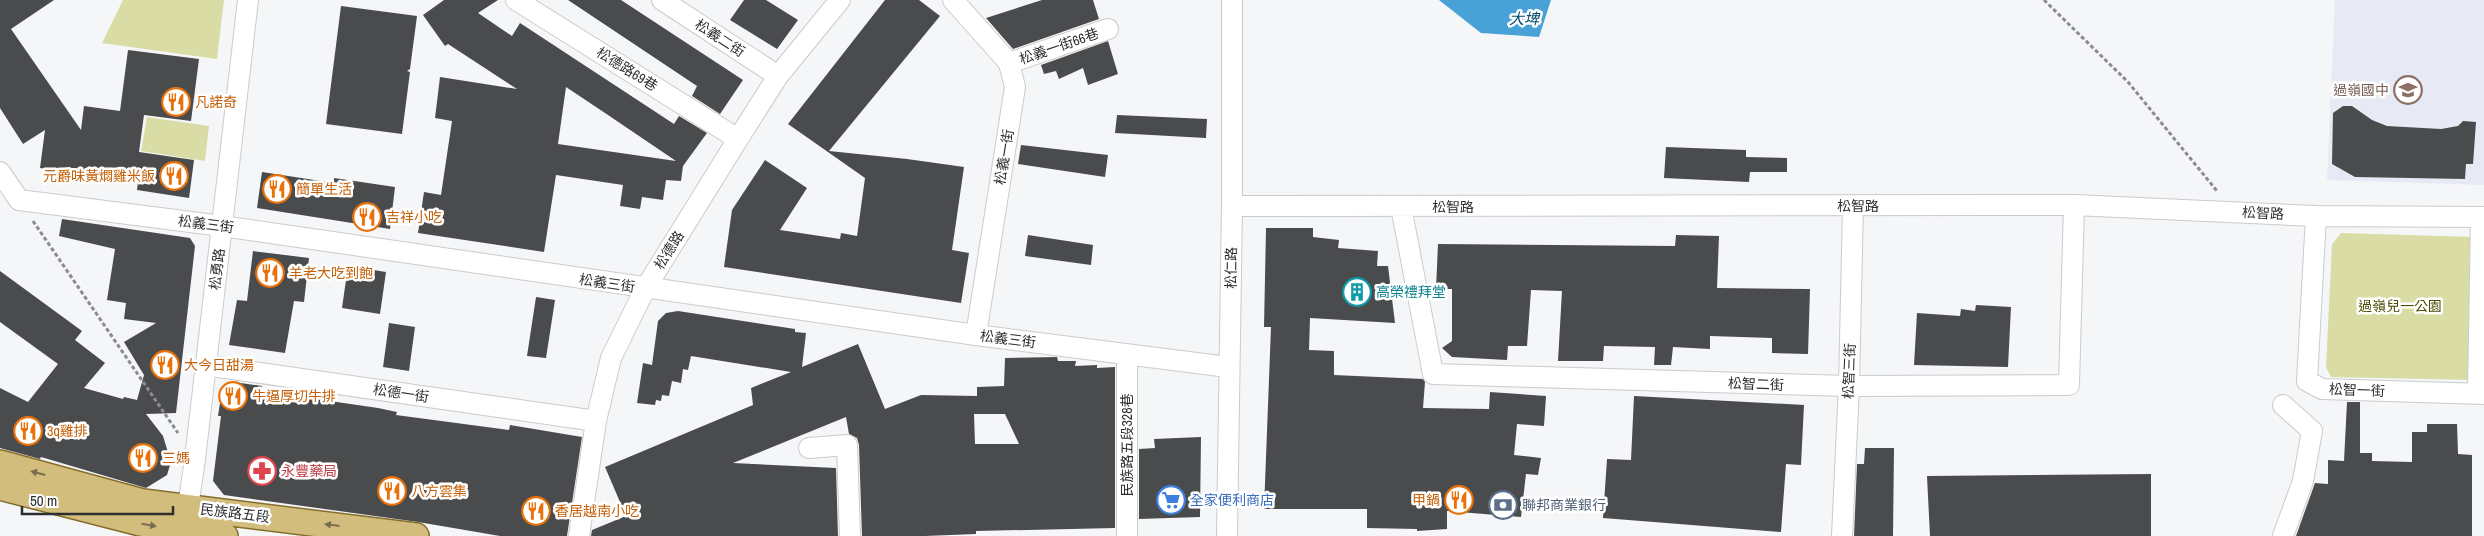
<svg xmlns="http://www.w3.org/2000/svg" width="2484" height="536" viewBox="0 0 2484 536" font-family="'Archivo Narrow','Noto Sans TC',sans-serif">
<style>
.built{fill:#e7eaf4}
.green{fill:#d9dda5}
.water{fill:#48a1d7}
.building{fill:#4a4b4d;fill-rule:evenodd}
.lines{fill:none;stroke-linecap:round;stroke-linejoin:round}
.minor-casing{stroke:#cacbcd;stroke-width:22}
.major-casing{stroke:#866e2a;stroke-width:28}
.path{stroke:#8b8c8e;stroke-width:3;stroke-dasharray:4 2.5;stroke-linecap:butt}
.minor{stroke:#fff;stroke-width:20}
.major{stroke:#d3bd7d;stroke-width:25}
.oneway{fill:#786e52}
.labels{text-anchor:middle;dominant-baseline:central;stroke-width:5;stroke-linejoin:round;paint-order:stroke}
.street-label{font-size:14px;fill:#2d2e2f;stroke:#fff}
.education-label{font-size:14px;fill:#785e54;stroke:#fff;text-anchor:end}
.food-label{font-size:14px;fill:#c56008;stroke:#fff;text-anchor:start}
.culture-label{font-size:14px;fill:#0d838f;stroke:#fff;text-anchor:start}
.park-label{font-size:14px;fill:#4b4d02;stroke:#fff}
.health-label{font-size:14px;fill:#be3a42;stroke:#fff;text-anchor:start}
.shop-label{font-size:14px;fill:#366cbe;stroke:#fff;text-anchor:start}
.service-label{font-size:14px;fill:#4e5e75;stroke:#fff;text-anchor:start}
.water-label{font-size:15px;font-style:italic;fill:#004b6f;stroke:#fff}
</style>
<rect width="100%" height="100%" fill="#f5f6f8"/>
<path class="built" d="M2335 0H2484V185L2327 180Z"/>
<path class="green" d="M123 0H224L217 59 102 43Z
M147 117 209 126 205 161 141 151Z
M2341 233 2473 237 2472 380 2331 377 2326 367 2332 244Z"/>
<path class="water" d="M1439 0H1551L1539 37 1481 33Z"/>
<path class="building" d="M0 0H54L11 29 81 130 84 106 120 111 128 50 199 59 191 121 144 115 139 152 194 160 189 198 137 190 138 181 40 168 45 130 23 144 0 108Z
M444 0H498L478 13 512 36 520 23 674 124 679 116 707 133 683 166 681 181 666 180 663 200 642 197 640 209 620 206 623 185 556 175 544 252 418 233 424 192 441 195 452 121 435 118 440 77 517 89 448 44 445 46 423 15ZM566 87 608 115 676 161 558 144Z
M568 0H621L743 80 720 114 692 96 697 86Z
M744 0H766L798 20 777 49 730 20Z
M885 0H919L940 16 829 151 907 159 964 167 952 250 969 253 961 303 724 267 732 210 765 160 807 188 780 230 840 239 841 233 857 236 865 178 788 124Z
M1042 0H1093L1099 19 1013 49 986 18Z
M341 6 417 16 410 69 407 71 410 72 402 134 326 124Z
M1108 41 1118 74 1088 85 1083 68 1059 79 1056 71 1044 74 1041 65Z
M2343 106H2352L2372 120 2387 126 2441 129 2458 126 2463 121 2476 122 2473 164H2466L2465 179 2355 177 2332 164 2333 113Z
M1117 115 1207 119 1206 138 1115 133Z
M1021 145 1108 155 1105 177 1018 164Z
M1666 147 1746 150V157L1787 158V172H1750L1749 182 1664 178Z
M262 172 334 183V178L395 187 390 229 257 208Z
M62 219 190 238 195 246 176 413 146 414 163 436 171 462 167 475 146 488 41 457 40 459 0 448V388L28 402 58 364 0 322V271L82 331 75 340 105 363 84 388 123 399 124 397 137 400 144 375 124 342 156 323 124 319 126 303 107 300 115 249 59 236Z
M1266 228H1313V237L1339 240 1338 248 1378 251 1377 266H1388L1395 323 1310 318 1309 350 1334 351V375L1423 379 1425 382 1423 408 1489 409 1490 392 1546 396 1544 426 1517 424 1514 455 1541 458 1538 475 1526 474 1521 517 1447 511V529L1417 531V529L1367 528V509H1264L1271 327H1264Z
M1028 235 1093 245 1091 265 1025 256Z
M1676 235 1719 236 1717 288 1810 289 1808 354 1772 353V338L1710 336V349L1673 347 1671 365H1654L1655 347 1604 346 1603 361H1558L1562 291 1531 290 1527 346H1508L1507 360 1452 357 1442 348 1452 341V289H1436L1438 244 1675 246Z
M253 251 309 258 304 302 294 301 285 353 229 345 237 300 247 301Z
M348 266 386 272 380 314 342 308Z
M536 297 555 300 546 358 527 356Z
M1976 305 2011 307 2008 367 1914 365 1917 313 1960 316 1961 309 1975 311Z
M678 311 795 329V332L806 333 802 367 858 344 885 409 921 395 977 396V387L1004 386 1005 358 1057 357 1058 361H1076L1075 366 1097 365V368L1115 367V528L976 531V534L925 536H862L859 445 857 438 849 434 846 417 733 463 836 468 838 536H591L592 530 626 516 605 467 753 405 751 388 791 372 691 356 688 370 683 369 681 383 672 381 669 396 662 395 661 401 656 400 655 405 637 403 643 363 652 365 658 321 666 313ZM974 414H1005L1019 444H975Z
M389 323 415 327 409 371 383 367Z
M234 382 262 386 261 391 378 408 397 412 396 415 509 430 510 425 582 437 567 536H500L418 522 224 495 213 481 221 416H218L222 390Z
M1634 396 1804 405 1801 465 1786 464 1781 532 1603 518 1607 459 1631 460Z
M2347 402H2360V453H2372V461L2412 462V432H2427V424H2457L2458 454 2472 455V536H2296L2315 483 2328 484V460L2344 461Z
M1201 437 1200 517 1139 519V449L1155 448 1154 439Z
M1865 448H1894L1893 536H1854L1857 464H1864Z
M2151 474V536H1930L1927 476Z"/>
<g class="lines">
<defs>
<path id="minor" d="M516 0 738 139
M662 0 778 76
M953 0 1009 63 1015 87 976 335
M1009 63 1108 29
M0 172 19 200 222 226 976 335 1228 367
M1232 206 2074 205 2316 216 2484 217
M1401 207 1433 374 1849 386 2069 385 2074 205
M2316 216 2307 381 2322 389 2484 394
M205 365 596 421
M2478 394 2481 217
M2283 405 2312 431 2303 481 2283 536
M809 448 847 445 850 536
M182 521 188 507 195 459 248 0
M579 536 596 421 611 358 645 289 738 139 778 76 840 0
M1127 536V354
M1227 536 1232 206V0
M1842 536 1849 386 1853 206"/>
<path id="major" d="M0 463 143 502 416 536
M0 487 140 523 225 536"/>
</defs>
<use href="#minor" class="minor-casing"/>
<use href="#major" class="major-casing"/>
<path class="path" d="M2044 0 2128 82 2217 191
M33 221 178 433"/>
<use href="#minor" class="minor"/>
<use href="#major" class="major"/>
</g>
<defs><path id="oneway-solid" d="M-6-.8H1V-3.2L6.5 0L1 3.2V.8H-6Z" transform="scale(1.25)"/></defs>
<g class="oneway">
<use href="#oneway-solid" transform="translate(38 473) rotate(-165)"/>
<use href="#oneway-solid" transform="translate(149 525) rotate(10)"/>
<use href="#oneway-solid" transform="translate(332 525) rotate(-173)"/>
</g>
<defs>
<symbol id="school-ring" viewBox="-11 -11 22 22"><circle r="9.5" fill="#fff" stroke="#8d6e63" stroke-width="1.5"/><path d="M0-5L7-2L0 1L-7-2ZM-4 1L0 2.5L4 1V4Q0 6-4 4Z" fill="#8d6e63"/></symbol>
<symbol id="restaurant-ring" viewBox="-11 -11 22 22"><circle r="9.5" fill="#fff" stroke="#e8710a" stroke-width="1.5"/><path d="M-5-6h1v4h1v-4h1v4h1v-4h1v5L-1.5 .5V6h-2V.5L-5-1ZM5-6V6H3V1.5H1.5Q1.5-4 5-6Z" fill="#e8710a"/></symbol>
<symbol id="building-ring" viewBox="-11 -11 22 22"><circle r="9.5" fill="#fff" stroke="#0f9aa8" stroke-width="1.5"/><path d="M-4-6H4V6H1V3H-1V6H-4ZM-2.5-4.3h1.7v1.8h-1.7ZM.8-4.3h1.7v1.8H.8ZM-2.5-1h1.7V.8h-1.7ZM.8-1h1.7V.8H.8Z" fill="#0f9aa8"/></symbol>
<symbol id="pharmacy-ring" viewBox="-11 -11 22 22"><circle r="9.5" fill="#fff" stroke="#e0444e" stroke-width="1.5"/><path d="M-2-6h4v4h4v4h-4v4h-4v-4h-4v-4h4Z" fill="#e0444e"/></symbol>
<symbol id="supermarket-ring" viewBox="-11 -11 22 22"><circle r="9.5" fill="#fff" stroke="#3f7fe0" stroke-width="1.5"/><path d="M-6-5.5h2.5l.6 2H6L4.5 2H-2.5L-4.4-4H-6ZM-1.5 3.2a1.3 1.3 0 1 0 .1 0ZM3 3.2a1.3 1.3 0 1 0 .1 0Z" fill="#3f7fe0"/></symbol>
<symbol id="bank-ring" viewBox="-11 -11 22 22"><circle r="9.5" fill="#fff" stroke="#5c6f8a" stroke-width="1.5"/><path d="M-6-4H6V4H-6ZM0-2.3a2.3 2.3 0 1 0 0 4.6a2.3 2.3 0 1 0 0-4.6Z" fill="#5c6f8a"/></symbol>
</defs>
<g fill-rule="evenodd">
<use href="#school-ring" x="2392" y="74" width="32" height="32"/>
<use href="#restaurant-ring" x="160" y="86" width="32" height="32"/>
<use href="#restaurant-ring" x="158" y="160" width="32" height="32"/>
<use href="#restaurant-ring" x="261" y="173" width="32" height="32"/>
<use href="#restaurant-ring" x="351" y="201" width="32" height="32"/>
<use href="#restaurant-ring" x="254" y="257" width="32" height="32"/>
<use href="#building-ring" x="1341" y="276" width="32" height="32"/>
<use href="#restaurant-ring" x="149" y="349" width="32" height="32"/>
<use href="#restaurant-ring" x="217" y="380" width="32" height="32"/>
<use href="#restaurant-ring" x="12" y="415" width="32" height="32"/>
<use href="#restaurant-ring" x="127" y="442" width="32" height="32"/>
<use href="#pharmacy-ring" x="246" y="455" width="32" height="32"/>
<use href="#restaurant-ring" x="376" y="475" width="32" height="32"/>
<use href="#supermarket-ring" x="1155" y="484" width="32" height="32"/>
<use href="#restaurant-ring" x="1443" y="484" width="32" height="32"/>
<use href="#bank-ring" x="1487" y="489" width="32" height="32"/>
<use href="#restaurant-ring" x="520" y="495" width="32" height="32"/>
</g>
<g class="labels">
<g class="street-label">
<text transform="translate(720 38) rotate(33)">松義二街</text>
<text transform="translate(1059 46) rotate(-19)">松義一街66巷</text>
<text transform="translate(627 69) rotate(32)">松德路69巷</text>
<text transform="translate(1004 157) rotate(-81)">松義一街</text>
<text x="1858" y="206">松智路</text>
<text x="1453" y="207">松智路</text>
<text transform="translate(2263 213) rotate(3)">松智路</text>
<text transform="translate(206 224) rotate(7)">松義三街</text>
<text transform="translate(669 250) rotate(-58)">松德路</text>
<text transform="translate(1231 268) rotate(-89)">松仁路</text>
<text transform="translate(217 269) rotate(-83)">松勇路</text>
<text transform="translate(607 283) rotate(8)">松義三街</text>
<text transform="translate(1008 339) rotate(7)">松義三街</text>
<text transform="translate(1849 371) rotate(-88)">松智三街</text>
<text transform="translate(1756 384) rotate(2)">松智二街</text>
<text transform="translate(2357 390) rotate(2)">松智一街</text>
<text transform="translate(401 393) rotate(8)">松德一街</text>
<text transform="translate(1127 445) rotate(-90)">民族路五段328巷</text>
<text transform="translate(235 513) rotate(7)">民族路五段</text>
</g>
<g class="education-label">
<text x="2389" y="90">過嶺國中</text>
</g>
<g class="food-label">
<text x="195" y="102">凡諾奇</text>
<text x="155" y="176" text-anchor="end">元爵味黃燜雞米飯</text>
<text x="296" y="189">簡單生活</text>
<text x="386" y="217">吉祥小吃</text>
<text x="289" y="273">羊老大吃到飽</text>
<text x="184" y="365">大今日甜湯</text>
<text x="252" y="396">牛逼厚切牛排</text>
<text x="47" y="431">3q雞排</text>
<text x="162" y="458">三媽</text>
<text x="411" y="491">八方雲集</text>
<text x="1440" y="500" text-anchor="end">甲鍋</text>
<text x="555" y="511">香居越南小吃</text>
</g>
<g class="culture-label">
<text x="1376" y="292">高榮禮拜堂</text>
</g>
<g class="park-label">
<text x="2400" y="306">過嶺兒一公園</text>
</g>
<g class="health-label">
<text x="281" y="471">永豐藥局</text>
</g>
<g class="shop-label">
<text x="1190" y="500">全家便利商店</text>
</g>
<g class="service-label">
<text x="1522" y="505">聯邦商業銀行</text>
</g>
<g class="water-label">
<text x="1524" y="18">大埤</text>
</g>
</g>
<path d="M22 506v8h151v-8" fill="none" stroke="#2d2e2f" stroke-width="2.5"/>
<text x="30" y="506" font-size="15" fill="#2d2e2f" stroke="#ffffff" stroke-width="4" paint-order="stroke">50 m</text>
</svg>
